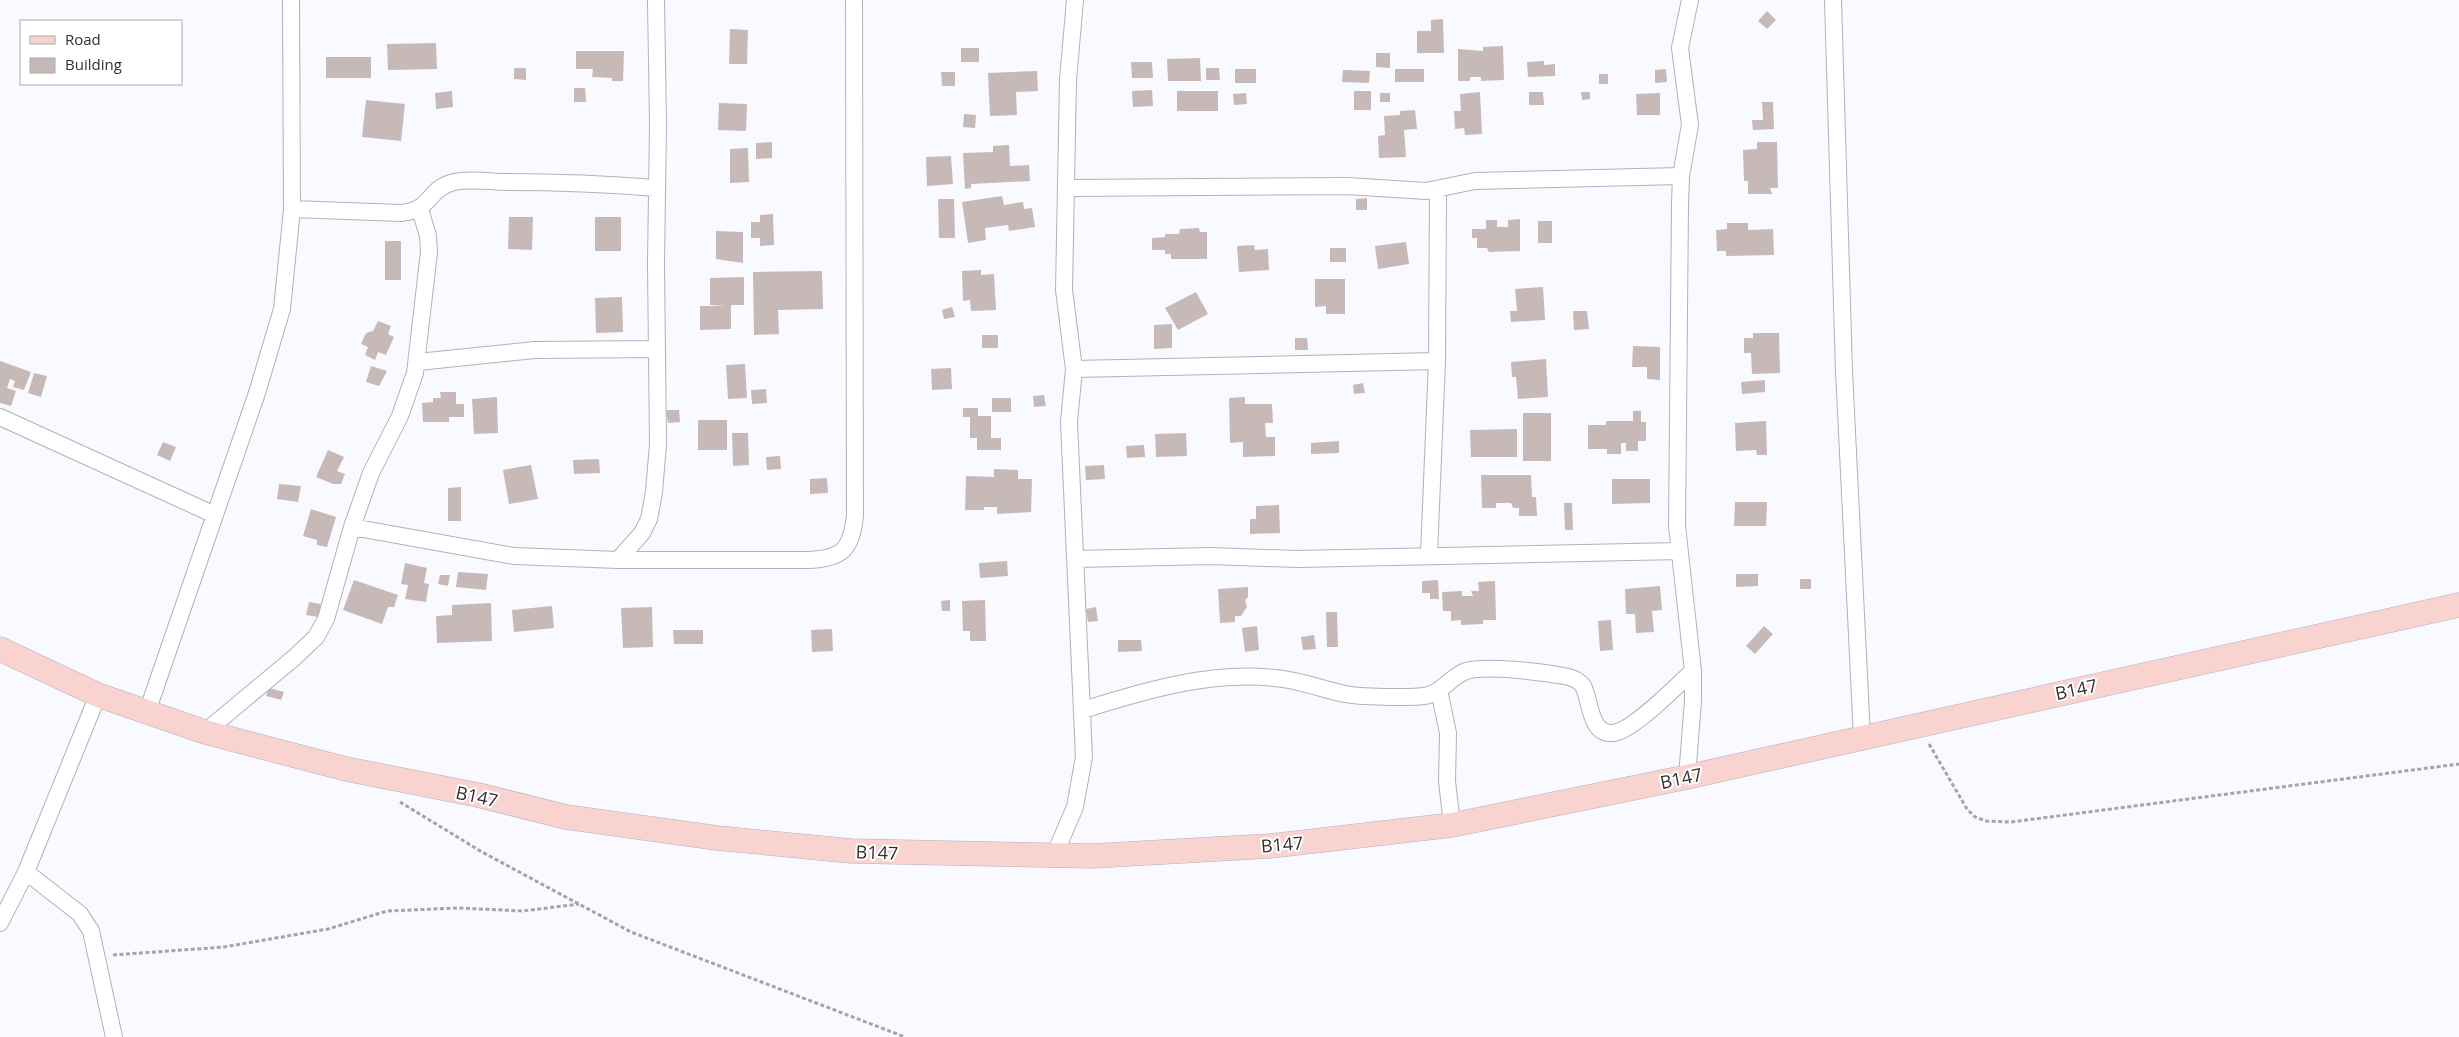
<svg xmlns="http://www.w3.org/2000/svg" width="2459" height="1037" viewBox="0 0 2459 1037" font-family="'Open Sans',sans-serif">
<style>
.building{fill:#c7b9b7}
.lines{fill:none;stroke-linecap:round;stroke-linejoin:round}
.street-casing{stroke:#b0b1bc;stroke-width:18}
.secondary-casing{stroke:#b0b1bc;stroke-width:25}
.path{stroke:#a4a5aa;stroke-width:3;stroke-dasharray:4 2.5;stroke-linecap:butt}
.street{stroke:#fff;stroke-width:16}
.secondary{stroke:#f9d3d0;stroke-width:24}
.labels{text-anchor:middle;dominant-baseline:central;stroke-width:4;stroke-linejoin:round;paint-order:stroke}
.street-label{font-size:18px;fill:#2f2f34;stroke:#fff}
</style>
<rect width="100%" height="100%" fill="#f9faff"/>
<path class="building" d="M1767 11 1776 20 1767 29 1758 21Z
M1443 19 1444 53H1417V31H1431V20Z
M730 29 748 30 747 64H729Z
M436 43 437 69 388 70 387 44Z
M1503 46 1504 80 1481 81V77H1470V81H1458V49L1483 51V47Z
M961 48H979V62H961Z
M576 51H624L623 81H612V78L592 77 593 69H576Z
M1376 53H1390V68L1376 67Z
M326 57H371V78H326Z
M1200 58 1201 81H1168L1167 59Z
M1544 61V65L1555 64V76L1528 77 1527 62Z
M1131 62H1152L1153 78H1132Z
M514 68H526V80L514 79Z
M1206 68H1219L1220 80H1206Z
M1235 69H1256V83H1235Z
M1395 69H1424V82H1395Z
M1666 69 1667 82 1655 83V70Z
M1343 70 1370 71 1369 83 1342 82Z
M1037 71 1038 91 1016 92 1017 115 990 116 988 73Z
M941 72H955V86H942Z
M1599 74H1608V84H1599Z
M574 88H585L586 102H574Z
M1152 90 1153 106 1133 107 1132 91Z
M452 91 453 107 436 109 435 93Z
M1177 91H1218V111H1177Z
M1354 91H1371V110H1354Z
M1480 92 1482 134 1465 135 1464 128 1455 129 1454 111H1461L1460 94Z
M1529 92H1543L1544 105H1529Z
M1581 92H1590V99L1582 100Z
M1246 93 1247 104 1234 105 1233 94Z
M1380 93H1390V102H1380Z
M1660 93V115H1637L1636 94Z
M366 100 405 104 401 141 362 137Z
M1762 102H1773L1774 129 1753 130 1752 120H1763Z
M719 103 747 104 746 131 718 130Z
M1415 110 1417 129 1404 130 1406 157 1379 158 1378 136 1385 135 1384 116 1400 115V111Z
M964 114 976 115 975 128 963 127Z
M772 142V158L756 159V143Z
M1757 142H1777L1778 188H1770L1772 194H1748V181H1744L1743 150 1757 149Z
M1009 145 1010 166 1029 165 1030 181 971 184V188L965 189 963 153 993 152V146Z
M748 148 749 182 730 183V149Z
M951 156 953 184 927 186 926 157Z
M1002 196 1004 205 1023 202 1024 209 1032 208 1035 227 1009 231 1008 225 985 228 986 240 968 243 962 202Z
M1367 198V210H1356V199Z
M938 199H954L955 238H939Z
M773 214 774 245 760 246V238H751V222H760V215Z
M509 217H533L532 250 508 249Z
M595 217H621V251H595Z
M1520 219V251L1489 252 1487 248H1477V238H1472V229H1486V220H1497V227H1508V220Z
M1538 221H1552V243H1538Z
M1727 223H1748V230L1773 229 1774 255 1726 256V251H1717L1716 230 1727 229Z
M1199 228 1200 232H1207V259H1171V254H1165V250H1152V238L1165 237V234H1179L1180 229Z
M716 231 743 232V263L716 259Z
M385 241H401V280H385Z
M1406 242 1409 264 1378 269 1375 246Z
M1254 245 1255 250 1268 249 1269 270 1239 272 1237 246Z
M1330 248H1346V262H1330Z
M981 270V275L994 274 996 310 971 311 970 300 963 301 962 271Z
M822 271 823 309 778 310 779 334 754 335 753 272Z
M744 277V305H731V329L700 330V306H726L710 305V278Z
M1315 279H1345V314H1326V306L1315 307Z
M1543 287 1545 320 1511 322 1510 311H1517L1515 289Z
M1196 292 1208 314 1178 330 1165 308Z
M622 297 623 332 596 333 595 298Z
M952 307 955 317 944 319 942 310Z
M1573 311H1587L1589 329 1574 330Z
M378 321 391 326 388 334 394 337 386 355 378 352 375 360 365 355 368 347 361 344 366 333 373 331Z
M1172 324V348L1154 349V325Z
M1753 333H1779L1780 373 1752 374 1751 353H1744V338H1753Z
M982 335H998V348H982Z
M1295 338H1307L1308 350H1295Z
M1633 346 1660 347V380L1647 379V367H1632Z
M1546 359 1548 397 1518 399 1516 377H1512L1511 362Z
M0 361 31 372 24 390 13 387 15 381 10 379 7 388 16 391 11 406 0 403Z
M745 364 747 398 728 399 726 365Z
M371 366 387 371 379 386 366 382Z
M951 368 952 389 932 390 931 369Z
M34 373 47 376 41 397 28 393Z
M1765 380V392L1742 394 1741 382Z
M1363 383 1365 393 1354 394 1353 385Z
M766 389 767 403 752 404 751 390Z
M440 392H456V404H464V417H449V422H423L422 403 433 402V398H441Z
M1044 395 1046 406 1034 407 1033 396Z
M497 397 498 433 474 434 472 399Z
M1245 397V404H1272L1273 423H1265L1266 437H1275V456L1243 457V442L1230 443 1229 398Z
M992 398H1011V412H992Z
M963 408H978V416H991V438H1001V450H977V438H970V417H963Z
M666 410H679L680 422 668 423Z
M1633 411H1641V422H1646V441H1638V451H1626V443H1621V454H1607V449H1588V425H1606V421H1633Z
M1523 413H1551V461H1523Z
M698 420H727V450H698Z
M1766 421 1767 455H1757L1756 450 1736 451 1735 423Z
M1517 429V457H1471L1470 430Z
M732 433H748L749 465 733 466Z
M1186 433 1187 456 1156 457 1155 434Z
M1339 441V453L1311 454V443Z
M163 442 176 447 170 461 157 455Z
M1144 445 1145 457 1127 458 1126 446Z
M328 450 344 457 337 471 345 474 341 484H333L316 477Z
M780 456 781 469 767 470 766 457Z
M599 459 600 473 574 474 573 460Z
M531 465 538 499 509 504 503 470Z
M1104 465 1105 479 1086 480 1085 466Z
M994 469 1018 470V479H1032L1031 512 997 514V507H984V510H965L966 476 994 477Z
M1481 475H1531L1532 497H1536L1537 516H1519V508H1513L1511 503H1496V508H1482Z
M827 478 828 493 810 494V479Z
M1612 479H1650V503L1612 504Z
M279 484 301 486 298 502 277 499Z
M461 487V521H448V488Z
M1735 502H1767L1766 526H1734Z
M1564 503H1572L1573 530H1565Z
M1279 505 1280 533 1250 534V519H1256V506Z
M311 509 336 517 327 547 317 545V540L303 536Z
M1007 561 1008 576 980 578 979 563Z
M405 563 427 568 424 583 429 584 426 602 405 599 408 585 401 584Z
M458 572 488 574 486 590 456 587Z
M1736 574H1758V586L1736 587Z
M440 575H450L448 586 438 584Z
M1800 579H1811V589H1800Z
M354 580 398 595 394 607H388L382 624 343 610Z
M1438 580 1439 599H1430V593H1422V581Z
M1495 581 1496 620H1483V624L1461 625V620L1451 621V611H1443L1442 592 1462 591V596H1473L1471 591H1479L1478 582Z
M1660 586 1662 610 1652 611 1654 632 1636 633 1635 614H1626L1625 589Z
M1248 587V597L1245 600 1247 607 1241 616H1235V622L1220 623 1218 589Z
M950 600V611H942L941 601Z
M985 600 986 641H970V631H963L962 601Z
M309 602 321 604 318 617 306 615Z
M491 603 492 641 437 643 436 616 452 615V605Z
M552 606 554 628 514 632 512 610Z
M652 607 653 647 623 648 621 608Z
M1096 607 1098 621 1088 622 1086 609Z
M1326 612H1337L1338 647H1327Z
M1611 620 1613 650 1600 651 1598 621Z
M1257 626 1259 650 1245 652 1242 628Z
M1764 626 1773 634 1755 654 1746 646Z
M832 629 833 651 812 652 811 630Z
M673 630H703V644H674Z
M1314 635 1316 649 1303 650 1301 637Z
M1118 640H1141L1142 651 1118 652Z
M269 688 284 692 281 700 266 696Z"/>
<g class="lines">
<defs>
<path id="street" d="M1833 0 1844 371 1862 737
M1066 188 1347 186 1426 191 1475 181 1681 176
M292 209 401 213C433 210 426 189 454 182 472 178 490 182 508 182 558 182 607 184 656 188
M418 362 535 350 657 349
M1074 369 1437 361
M0 417 215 515
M352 527 514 556 618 560H807C842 559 851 550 855 516L854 0
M1429 554 1437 361 1438 189
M1076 559 1211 556 1296 559 1679 551
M618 560 642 533 649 519 654 492 658 444 656 264 658 124 656 0
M1439 690 1448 733 1447 781 1452 825
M1083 710C1143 691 1210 671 1275 678 1299 680 1321 689 1345 694 1359 697 1409 698 1424 696 1441 694 1450 677 1466 671 1486 665 1542 672 1564 676 1570 677 1579 680 1583 686 1591 700 1589 735 1613 733 1633 731 1676 686 1693 671
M147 712 257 393 282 309 292 209 291 0
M205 732 295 657 316 637 326 619 352 527 371 473 400 416 415 373 429 252 428 236 420 209
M1687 777 1693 701V671L1677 526 1680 205 1681 176 1690 125 1680 48 1690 0
M1054 856 1075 807 1084 757 1069 422 1074 369 1064 290 1068 80 1075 0
M26 872 80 914 91 931 114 1037
M0 923 26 872 98 695"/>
<path id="secondary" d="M0 649 98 695 205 732 346 769 478 795 566 817 717 838 851 851 1092 856 1270 846 1452 825 1687 777 2459 605"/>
</defs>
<use href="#street" class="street-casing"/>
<use href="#secondary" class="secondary-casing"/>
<path class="path" d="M1929 744 1967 809 1975 817 1986 821 2011 822 2459 764
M400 802 482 852 631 932 905 1037
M113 955 224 947 328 929 387 911 458 908 523 911 579 904"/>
<use href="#street" class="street"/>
<use href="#secondary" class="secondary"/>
</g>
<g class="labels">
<g class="street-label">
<text transform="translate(2076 689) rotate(-12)">B147</text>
<text transform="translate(1681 778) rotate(-12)">B147</text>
<text transform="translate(477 796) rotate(12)">B147</text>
<text transform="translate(1282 844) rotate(-5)">B147</text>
<text transform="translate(877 852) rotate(2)">B147</text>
</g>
</g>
<rect x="20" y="20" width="162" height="65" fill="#ffffff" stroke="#acacae"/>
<rect x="30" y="36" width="25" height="8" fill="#f9d3d0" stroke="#acacae"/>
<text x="65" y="45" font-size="15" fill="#2f2f34">Road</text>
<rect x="30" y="58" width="25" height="15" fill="#c7b9b7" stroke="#acacae"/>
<text x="65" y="70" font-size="15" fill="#2f2f34">Building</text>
</svg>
